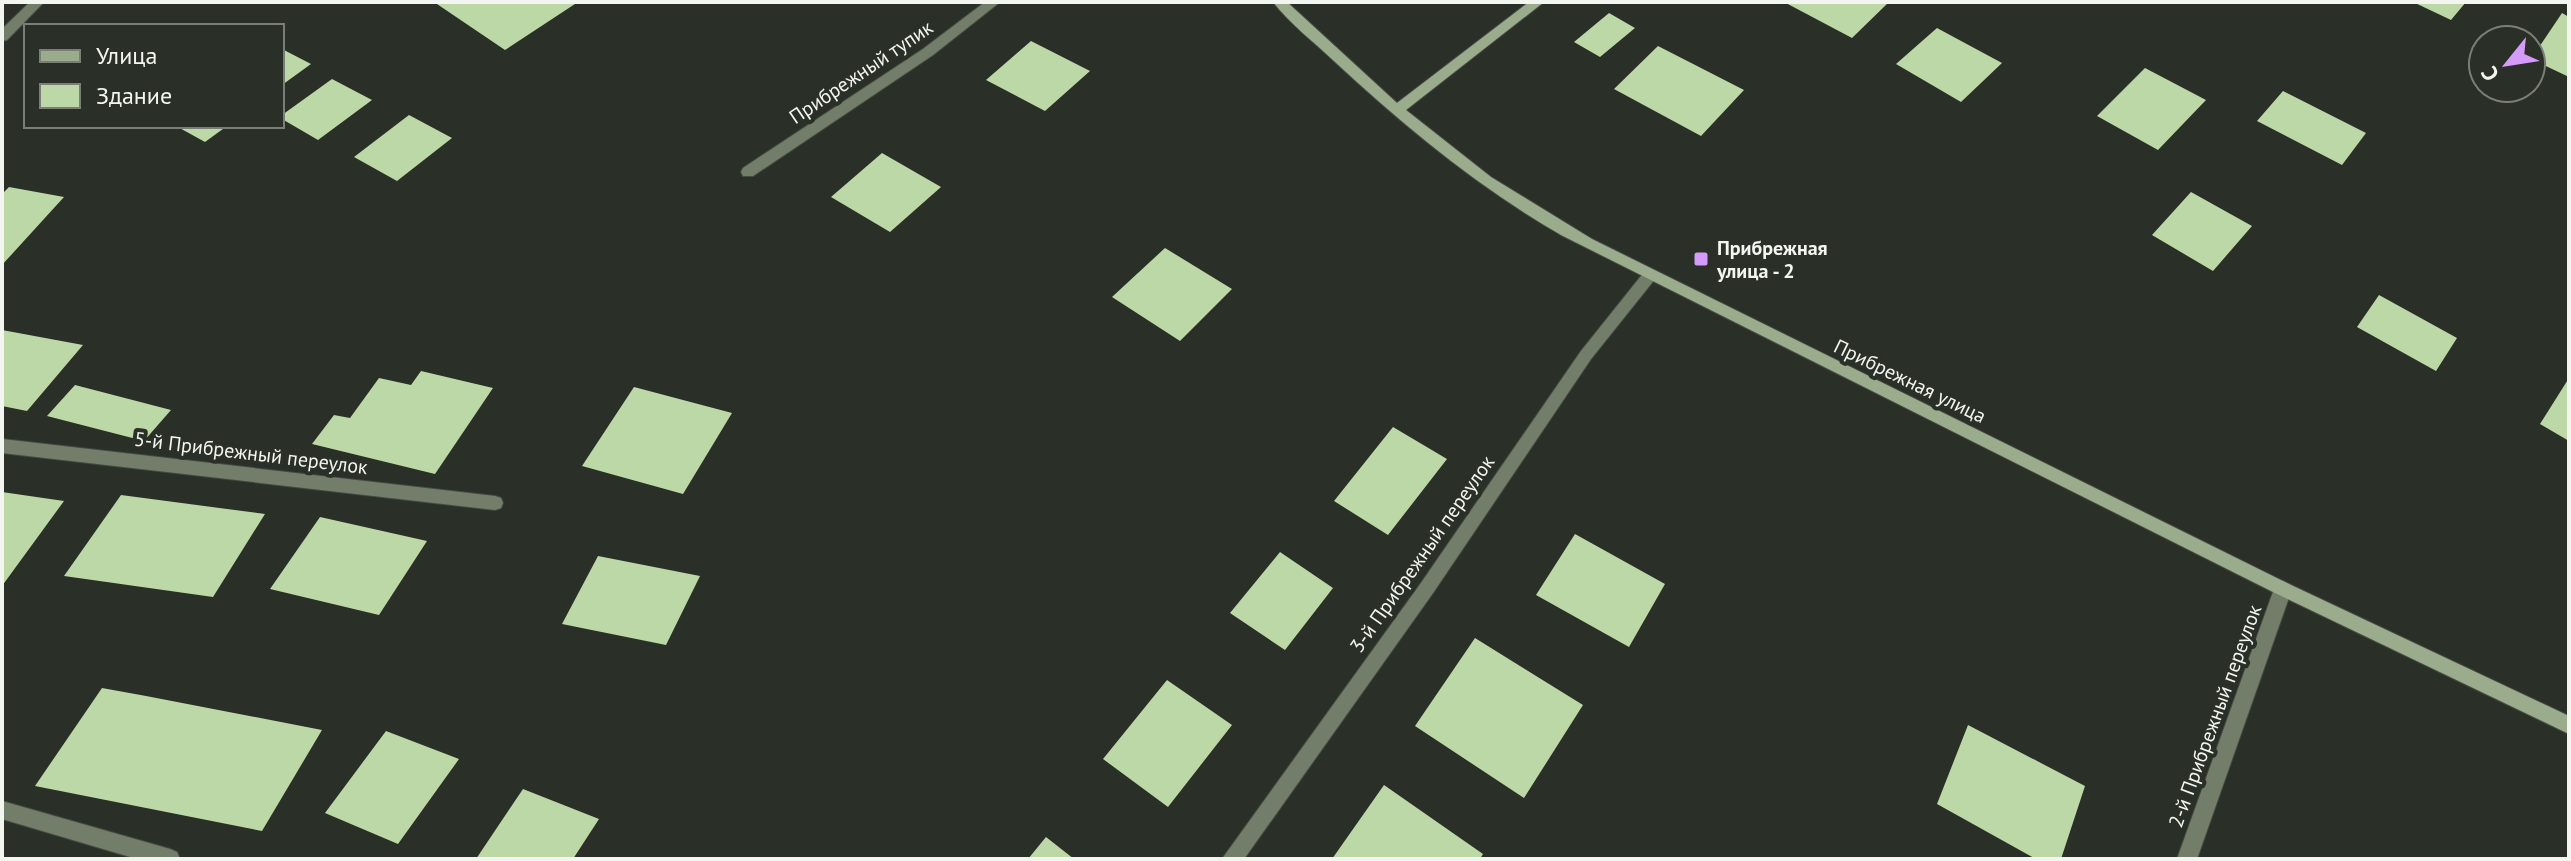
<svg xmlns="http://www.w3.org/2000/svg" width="2571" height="861" viewBox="0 0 2571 861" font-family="'PT Sans',sans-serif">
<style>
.building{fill:#bdd8a7}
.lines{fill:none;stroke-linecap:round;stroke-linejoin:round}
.lane-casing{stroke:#464b43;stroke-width:2}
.street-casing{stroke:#464b43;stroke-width:2}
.secondary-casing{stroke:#464b43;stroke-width:2}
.lane{fill:#737e6a;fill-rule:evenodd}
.street{fill:#737e6a;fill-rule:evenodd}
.secondary{fill:#9aac8c;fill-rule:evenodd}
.poi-dot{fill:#d59bfb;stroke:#2a2f27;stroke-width:3}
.labels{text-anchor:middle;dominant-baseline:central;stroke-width:8;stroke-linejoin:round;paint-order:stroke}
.street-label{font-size:20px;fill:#f2f5f0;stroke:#2a2f27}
.poi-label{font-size:20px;font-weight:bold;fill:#f2f5f0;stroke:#2a2f27;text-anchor:start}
</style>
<rect width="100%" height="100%" fill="#2a2f27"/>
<path class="building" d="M434 2H578L505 50Z
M1784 2H1889L1852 38Z
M2413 2H2466L2451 20Z
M1609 13 1635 28 1600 57 1574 42Z
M2562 13 2569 17V77L2531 59Z
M1937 28 2002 63 1961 102 1896 64Z
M1031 41 1090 71 1045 111 986 80Z
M1658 46 1744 90 1701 136 1614 89Z
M284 50 311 64 282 85V51Z
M2145 68 2206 100 2158 150 2097 116Z
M332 79 372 100 318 140 282 119V115Z
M2283 91 2366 133 2342 165 2257 121Z
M409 115 452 138 397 181 354 157Z
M176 126H227L205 142Z
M882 153 941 187 890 232 831 197Z
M9 187 64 197 2 265V194Z
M2191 192 2252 226 2213 271 2152 235Z
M1165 248 1232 289 1180 341 1112 297Z
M2379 295 2457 338 2436 371 2357 327Z
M2 330 83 345 27 411 2 406Z
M421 371 493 388 435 474 312 444 334 415 350 418 379 378 411 385Z
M2569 378V441L2540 424Z
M75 385 171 410 144 441 47 416Z
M634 387 732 413 683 494 582 466Z
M1393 427 1447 459 1388 535 1334 501Z
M2 492 64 501 2 586Z
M121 495 265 514 213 597 64 576Z
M320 517 427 541 379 615 270 589Z
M1575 534 1665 584 1629 647 1536 595Z
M1280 552 1333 588 1285 650 1230 613Z
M598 556 700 576 666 645 562 624Z
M1475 638 1583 705 1524 798 1415 726Z
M1167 680 1232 725 1168 807 1103 759Z
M102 688 146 696 322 730 262 831 35 786Z
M1968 725 2085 786 2061 859H2036L1937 804Z
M386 731 459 759 398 844 325 813Z
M1384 785 1483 854 1480 859H1332Z
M523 789 599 819 573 859H476Z
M1046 837 1074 859H1028Z"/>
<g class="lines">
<defs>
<path id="lane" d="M985 2H1000L933 55 753 176H743L741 172 743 168 923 49Z"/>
<path id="street" d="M30 2H44L7 40 2 41V29Z
M1650 269 1657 275 1655 279 1591 359 1433 593 1244 859H1222L1421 583 1581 351 1645 271Z
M2 439 495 496 501 498 503 503 501 508 495 510 2 453Z
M2283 581 2289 584 2292 589 2197 859H2177L2274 589 2277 584Z
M2 801 170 849 177 852 180 859H137L2 819Z"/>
<path id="secondary" d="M1273 2H1287L1397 103 1529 2H1544L1406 110 1491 177 1592 239 2289 584 2569 716V734L2277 594 1561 235C1478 187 1405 127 1334 61 1314 42 1290 24 1273 2Z"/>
</defs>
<use href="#lane" class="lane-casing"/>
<use href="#street" class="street-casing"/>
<use href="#secondary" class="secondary-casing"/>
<use href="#lane" class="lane"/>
<use href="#street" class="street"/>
<use href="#secondary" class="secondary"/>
</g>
<rect class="poi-dot" x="1693" y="251" width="16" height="16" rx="4"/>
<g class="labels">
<g class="street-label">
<text transform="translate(861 72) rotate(-34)">Прибрежный тупик</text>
<text transform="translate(1910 381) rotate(26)">Прибрежная улица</text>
<text transform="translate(251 453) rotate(7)">5-й Прибрежный переулок</text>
<text transform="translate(1422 554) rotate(-55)">3-й Прибрежный переулок</text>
<text transform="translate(2215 716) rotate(-70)">2-й Прибрежный переулок</text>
</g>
<g class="poi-label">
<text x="1717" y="248">Прибрежная<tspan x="1717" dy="23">улица - 2</tspan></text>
</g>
</g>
<rect width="2571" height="861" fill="none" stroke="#f2f5f0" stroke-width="8"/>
<rect x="24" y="24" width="260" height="104" fill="#2a2f27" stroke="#7a7e77" stroke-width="2"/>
<rect x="40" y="50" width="40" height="12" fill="#9aac8c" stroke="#7a7e77" stroke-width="2"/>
<text x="96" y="64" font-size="24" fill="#f2f5f0">Улица</text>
<rect x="40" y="84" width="40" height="24" fill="#bdd8a7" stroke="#7a7e77" stroke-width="2"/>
<text x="96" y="104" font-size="24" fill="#f2f5f0">Здание</text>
<g transform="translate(2507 64) rotate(240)"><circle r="38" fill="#2a2f27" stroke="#7a7e77" stroke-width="2"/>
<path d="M0-6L14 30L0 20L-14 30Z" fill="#d59bfb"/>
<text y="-12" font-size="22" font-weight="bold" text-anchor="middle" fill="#f2f5f0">С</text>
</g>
</svg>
